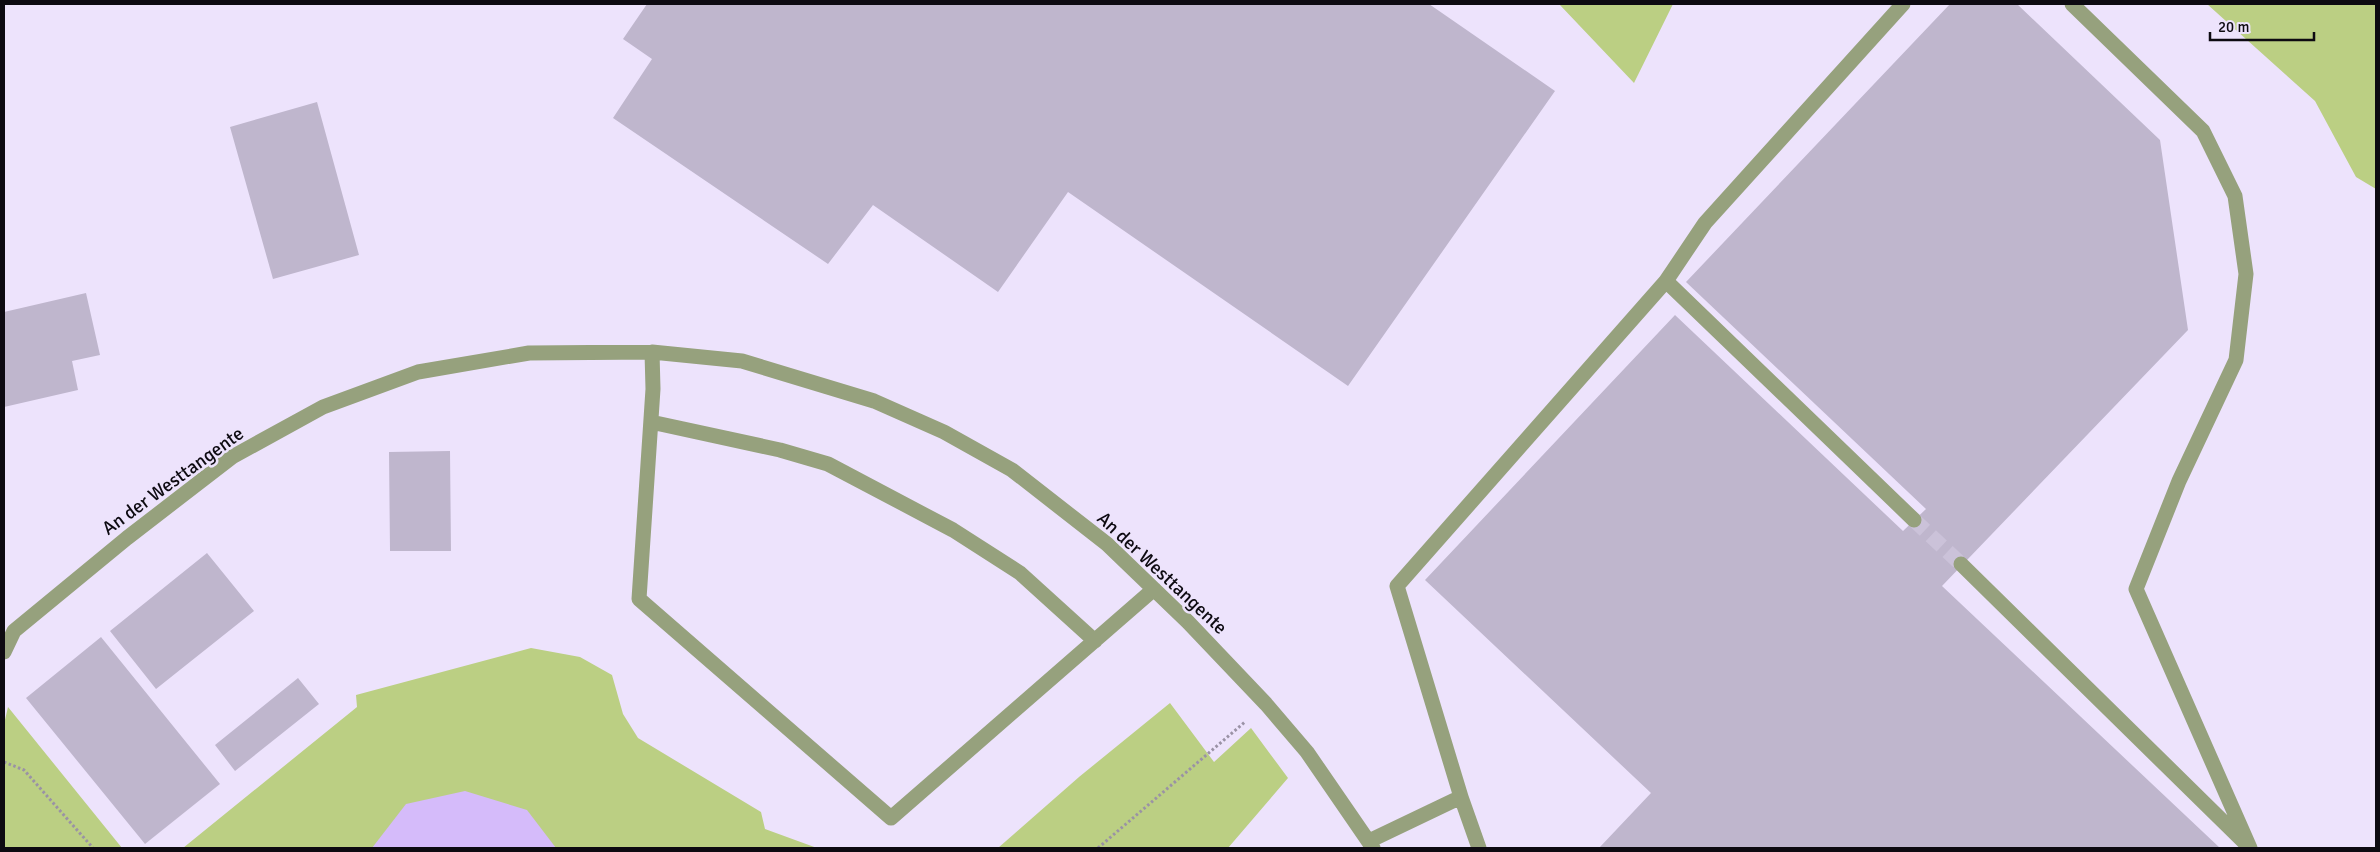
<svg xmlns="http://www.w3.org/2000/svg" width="2380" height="852" viewBox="0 0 2380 852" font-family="Signika,sans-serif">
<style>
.green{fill:#bbcf83}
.water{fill:#d5bbfa}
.building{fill:#bfb6cd}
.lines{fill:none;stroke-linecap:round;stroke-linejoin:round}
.minor-tunnel{stroke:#cbc2d9;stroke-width:15;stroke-dasharray:15 8;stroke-linecap:butt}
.path{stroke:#9a92a5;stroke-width:3;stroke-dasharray:2.5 2.5;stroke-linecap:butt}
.minor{stroke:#96a17d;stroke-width:15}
.labels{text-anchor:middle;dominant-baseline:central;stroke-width:5;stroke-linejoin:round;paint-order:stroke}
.street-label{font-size:19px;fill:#0d0a11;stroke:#ede3fc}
</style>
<rect width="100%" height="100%" fill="#ede3fc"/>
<path class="green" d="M1559 4H1673L1634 83Z
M2207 4H2376V189L2356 177 2315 101Z
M531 648 580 657 612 675 623 714 638 738 761 812 765 829 817 848H183L357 707 356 695Z
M1170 703 1214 762 1251 728 1288 778 1228 848H998L1079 777Z
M8 707 122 848H4V724Z"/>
<path class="water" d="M465 791 527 810 556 848H372L406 804Z"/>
<path class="building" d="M647 4H1429L1555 91 1348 386 1068 192 998 292 873 205 828 264 613 118 652 59 623 39Z
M1950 4H2017L2160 140 2188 330 1942 586 2220 848H1599L1651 793 1425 580 1675 315 1903 531 1926 509 1686 282Z
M317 102 359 255 273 279 230 127Z
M86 293 100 355 72 361 78 390 4 407V312Z
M450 451 451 551H390L389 452Z
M207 553 254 611 156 689 110 631Z
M101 637 220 784 145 844 26 698Z
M298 678 319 704 235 771 215 745Z"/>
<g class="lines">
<path class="minor-tunnel" d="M1914 520 1961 564"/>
<path class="path" d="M4 762 24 770 93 848
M1098 848 1246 721"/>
<path class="minor" d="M2072 4 2203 131 2235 196 2246 274 2236 360 2179 481 2136 589 2250 848
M1666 281 1705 223 1903 4
M652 352 653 389 639 599 891 818 1154 589
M651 422 780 450 828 464 953 530 1020 573 1095 641
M1961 564 2244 842
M4 652 14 631 127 538 232 457 323 407 418 372 529 353 652 352 742 361 874 401 944 432 1012 470 1107 544 1188 622 1266 704 1307 752 1373 848
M1461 797 1397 586 1666 281 1914 520
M1369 841 1461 797 1479 848"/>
</g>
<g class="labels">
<g class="street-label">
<text transform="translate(173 481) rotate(-36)">An der Westtangente</text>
<text transform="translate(1162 573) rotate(43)">An der Westtangente</text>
</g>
</g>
<rect width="2380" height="852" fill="none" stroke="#0d0a11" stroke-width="10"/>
<path d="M2210 32v8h104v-8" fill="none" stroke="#0d0a11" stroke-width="2.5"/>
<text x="2218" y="32" font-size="15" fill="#0d0a11" stroke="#ede3fc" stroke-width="4" paint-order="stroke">20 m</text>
</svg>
